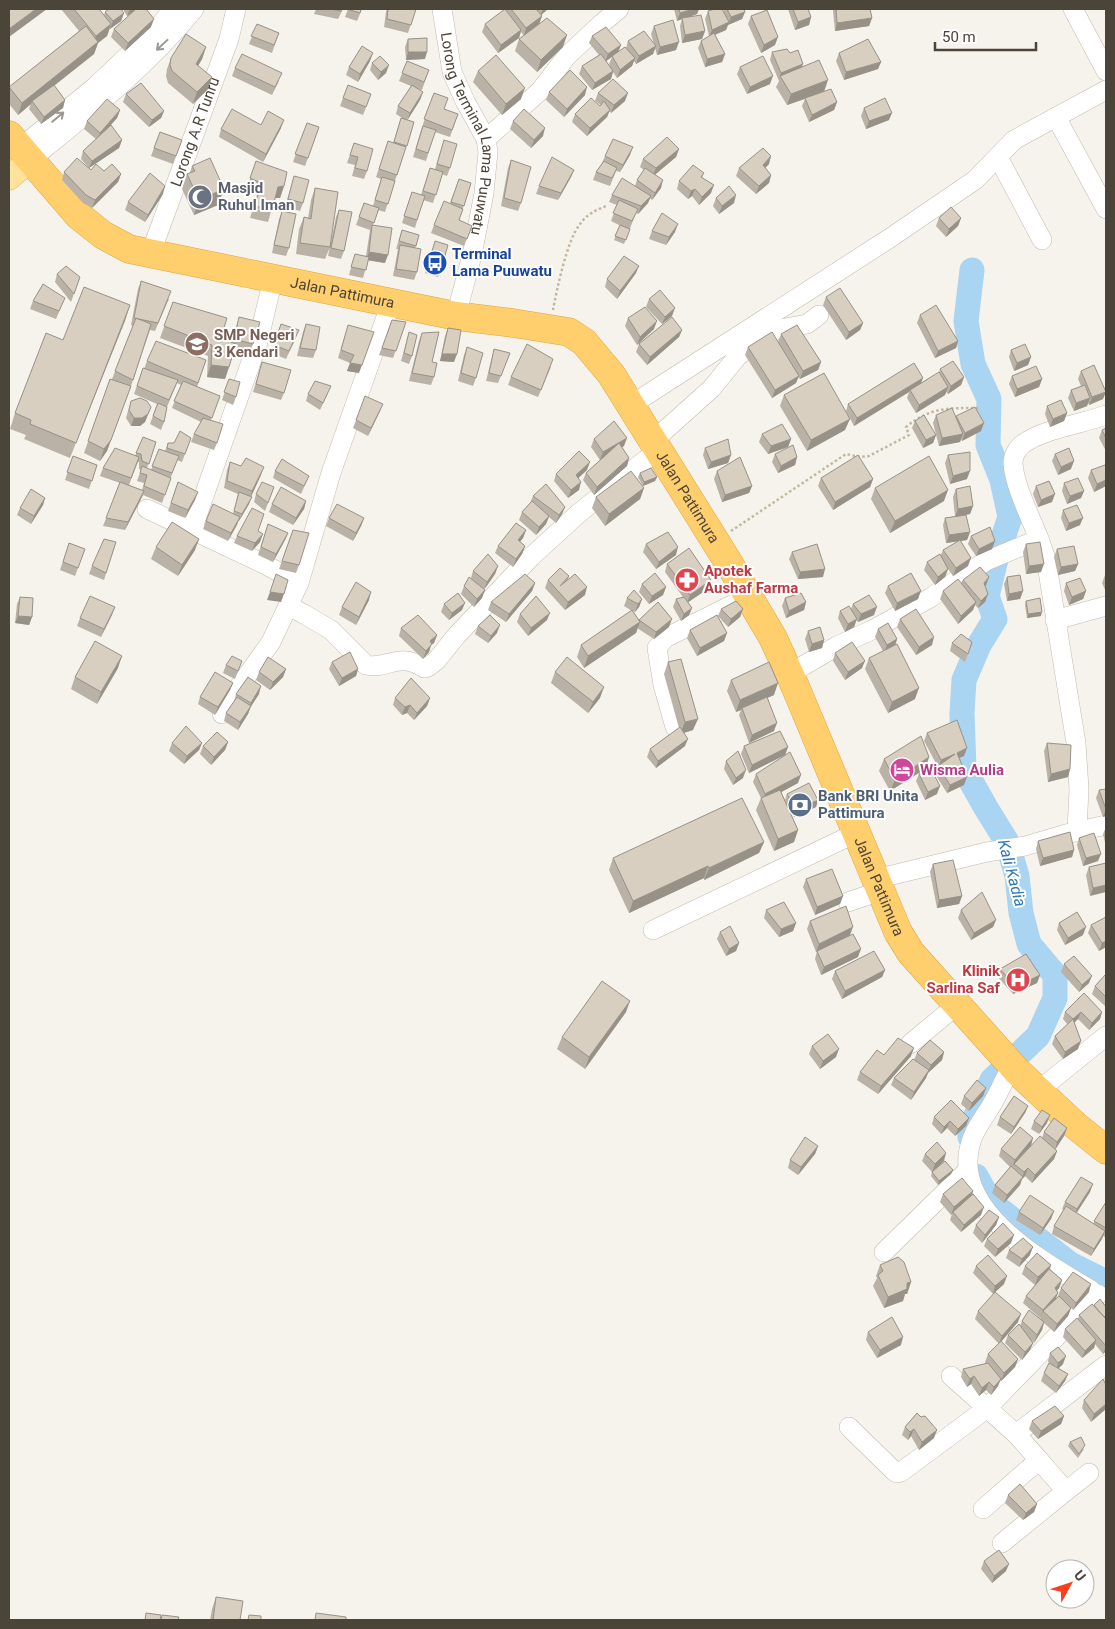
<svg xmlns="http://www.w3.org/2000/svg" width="1115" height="1629" viewBox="0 0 1115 1629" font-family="Roboto,sans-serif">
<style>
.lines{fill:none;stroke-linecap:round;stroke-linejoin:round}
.river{stroke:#a9d4f2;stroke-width:25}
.minor-casing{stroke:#c2bbae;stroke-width:20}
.major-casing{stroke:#e6c16a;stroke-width:25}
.highway-casing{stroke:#e0a43c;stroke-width:29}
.path{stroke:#c4b79f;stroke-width:2.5;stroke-dasharray:2.5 2.5;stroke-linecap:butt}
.minor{stroke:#fff;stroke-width:19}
.major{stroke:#ffe39c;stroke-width:24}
.highway{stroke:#ffcf6e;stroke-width:28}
.wall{fill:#bab2a6;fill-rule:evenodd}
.shaded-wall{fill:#979187}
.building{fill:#d8cfc1;stroke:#979187}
.oneway{stroke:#9c9892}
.labels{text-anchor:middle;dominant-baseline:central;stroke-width:4;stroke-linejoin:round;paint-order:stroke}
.street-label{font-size:15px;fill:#4b4439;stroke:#fff}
.worship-label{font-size:15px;font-weight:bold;fill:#5b616d;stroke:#fff;text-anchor:start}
.transit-label{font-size:15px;font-weight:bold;fill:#164399;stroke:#fff;text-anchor:start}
.education-label{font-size:15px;font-weight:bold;fill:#785e54;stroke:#fff;text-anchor:start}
.health-label{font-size:15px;font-weight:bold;fill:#be3a42;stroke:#fff;text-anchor:start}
.hotel-label{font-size:15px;font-weight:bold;fill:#b23c85;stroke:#fff;text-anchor:start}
.service-label{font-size:15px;font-weight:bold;fill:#4e5e75;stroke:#fff;text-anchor:start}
.water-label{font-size:16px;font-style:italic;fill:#2e7ab2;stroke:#fff}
</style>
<rect width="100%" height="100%" fill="#f6f3ec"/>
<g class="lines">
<path class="river" d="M970 1137V1129L992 1080 1038 1036 1055 998V975L1029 944 1021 913 1017 876 1007 842 986 808 964 769 962 713 964 680 979 645 995 619 987 596 996 559 1010 517 1002 480 988 445 989 399 973 364 966 321 972 270
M976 1176 991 1203 1070 1264 1106 1282"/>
<defs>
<g id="minor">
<path id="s1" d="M442 9 452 72 465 101 486 139 488 152 484 193 472 255 456 316"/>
<path d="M1073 9 1106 71"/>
<path d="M1056 117 1106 209"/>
<path d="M486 139 540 91 567 56 600 25 619 9"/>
<path d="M20 148 96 86 160 25 173 9"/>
<path d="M998 157 1042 240"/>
<path d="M30 160C88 113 147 67 194 9"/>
<path id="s2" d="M150 255 229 39 236 9"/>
<path d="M273 279 258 342 192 530 264 564 299 583 288 606 304 614 331 630 366 665C389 670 397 651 424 668L428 667 436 661 457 635 531 557 579 513 658 450"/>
<path d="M631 405 890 238 975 180 1014 140 1106 90"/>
<path d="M653 441 712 388 737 357 760 338 775 330 807 324 819 315"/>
<path d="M147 509 192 530"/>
<path d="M1039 539C1031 518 1014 485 1013 463 1013 456 1017 448 1023 444 1043 429 1082 424 1106 415"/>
<path d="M299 583 331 473 391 303"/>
<path d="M1055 620 1106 606"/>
<path d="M789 674 837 646 872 630 930 598 986 561 1039 539 1046 559 1076 743 1079 789 1077 831"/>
<path d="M222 714 239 687 271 642 288 606"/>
<path d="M675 727 663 685 657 648 665 638 742 600"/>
<path d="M876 879 987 852 1025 846 1066 834 1106 825"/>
<path d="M848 902 880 891"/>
<path d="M653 930 856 833"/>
<path d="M910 1044 958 1004"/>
<path d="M1012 1065C1005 1078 999 1093 991 1106 984 1118 975 1128 971 1142 949 1210 1044 1262 1091 1290"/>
<path d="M1038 1091 1106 1036"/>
<path d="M884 1252 968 1170"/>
<path d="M951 1376 1016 1434 1039 1460 983 1509"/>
<path d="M849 1427 894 1471 897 1473 901 1472 986 1409 1098 1294"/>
<path d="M1016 1434 1106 1365"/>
<path d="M1066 1491 1089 1473"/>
<path d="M1002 1543 1066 1491 1039 1460"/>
</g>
<path id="major" d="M9 178 30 160"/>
<g id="highway">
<path id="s3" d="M9 135 79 216 103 235 129 249 456 316 513 323 569 332 584 342 611 374 730 565 773 638 795 686 898 932 911 953 1017 1071 1076 1126 1106 1150"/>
</g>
</defs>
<use href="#minor" class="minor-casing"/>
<use href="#major" class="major-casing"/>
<use href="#highway" class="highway-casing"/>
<path class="path" d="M553 310C557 289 567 240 580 224 586 215 596 210 606 206
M731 531 846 454 860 457 869 456 909 435 906 427C930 407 949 408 978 408"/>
<use href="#minor" class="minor"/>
<use href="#major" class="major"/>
<use href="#highway" class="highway"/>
</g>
<path class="wall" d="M61 9H99L104 15 105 12 124 13 121 21 110 29V28L107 36 98 43 94 54 54 86 65 100 63 108 41 124 29 109 31 104 18 115 9 104V88L79 31Z
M123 9H146L151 27 125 51 111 37 114 29 133 12 127 16Z
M316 9H343L338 19 314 14Z
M348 9H362L357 21 345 17Z
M387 9H416L408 33 384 27 386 12Z
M506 9H548L541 15 542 16 539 24 563 47 537 72 515 51 519 39 524 36 521 32 519 38 498 53 482 32 485 24Z
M674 9H699L697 14 691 16 705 31 702 39 682 43 680 26 682 19 677 21Z
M725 9H744L745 12 742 19 728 25 726 30 715 35 725 54 722 62 705 67 698 48 701 41 709 36 705 19 708 11 723 12Z
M788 9H808L811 17 809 25 795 30Z
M834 9H870L872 18 869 26 835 31 833 11Z
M751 16 775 45 761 53 748 24Z
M257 24 279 33 272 53 249 44Z
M654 26 676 50 657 55 655 48 653 54 636 64 634 61 632 66 617 78 613 72 611 79 592 90 579 74 582 66 599 55 589 43 592 36 621 45 618 52 626 48 628 41 654 44 651 34ZM612 57 609 64 611 68 606 61Z
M408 39 425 59 406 60 405 47Z
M206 47 202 59 198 66 208 89 193 104 168 83 166 76 167 69 171 58Z
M772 52 801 67 824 91 837 102 834 110 809 122 802 106 805 99 787 105 776 87 779 81 770 60Z
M839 53 881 62 878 69 844 80 836 61Z
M370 61 358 82 346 75 349 67Z
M407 61 429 70 422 90 416 88 423 92 420 100 407 120 414 122 385 212 378 210 373 225 385 263 368 260 363 278 349 275 355 254 366 256 370 230 356 225 364 203 373 206 381 179 376 177 388 141 393 143 401 118 405 120 396 114 398 106 411 86 399 81Z
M372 63 386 73 378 80 370 70Z
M740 67 770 84 747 94 737 74Z
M235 68 279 81 272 95 232 76Z
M478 71 521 99 502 115 473 82Z
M348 85 371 94 363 115 340 106Z
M549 92 585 95 564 117 546 100Z
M434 93 444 109 458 114 450 137 435 132 426 161 413 157 422 127Z
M598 93 625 101 611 113 609 111 607 117 587 136 572 122 575 114 600 106 601 105 595 101Z
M126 94 164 111 161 118 149 127 123 102Z
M864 108 889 120 866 129 861 116Z
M120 110 117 118 108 127 122 140 119 148 89 168 91 170 121 174 118 182 92 208 83 203 62 180 64 172 88 167 81 159 83 151 96 139 84 129 87 121Z
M513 121 543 136 531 148 510 129Z
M307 123 319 127 305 166 293 162Z
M261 125 281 128 263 162 219 137 221 129Z
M160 132 182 140 173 164 151 156Z
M444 140 450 168 447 176 442 174 433 203 423 200 415 228 402 223 412 192 421 195 430 168 435 169Z
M354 143 367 171 364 179 352 176 355 165 347 163Z
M679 149 676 157 655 175 661 188 652 200 650 198 648 203 638 214 636 213 624 244 614 240 620 225 621 226 611 221 617 205 609 202 612 195 635 186 637 180 644 170 640 167 643 159Z
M630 155 620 172 616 171 610 186 593 180 596 172 602 163 605 156Z
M511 160 521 203 518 211 501 206 508 168Z
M256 161 284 186 280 198H275L268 222 250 218 257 195 246 190Z
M769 164 765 168 771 175 769 183 756 194 736 176 739 168Z
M192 166 224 189 218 205 194 215 182 189 187 174 190 173Z
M574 170 571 177 558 200 536 194 539 186Z
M704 173 702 178 711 193 699 205 692 196 688 199 677 189 679 181Z
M294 176 303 203 300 211 285 207Z
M459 179 471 183 459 220 472 226 464 246 431 233 434 225 450 203Z
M315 188 330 247 325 259 296 254 299 229 304 217 308 218 311 200Z
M163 194 145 222 125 210 128 202Z
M716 198 734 203 719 214 713 206Z
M339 210 344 251 341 259 328 256 336 217Z
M282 211 289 248 286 256 272 253 279 219Z
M939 218H961L958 226 946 237 936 226Z
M402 230 419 235 415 248 417 272 414 280 393 276 398 249H396Z
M652 231 675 232 666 245 649 239Z
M435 241 441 269 438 277 425 273Z
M636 273 617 299 605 287 607 279Z
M57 274 80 277 71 302 55 282Z
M141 281 169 299 155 331 150 330 131 386 107 451 100 461 84 453 110 379H112L133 326 131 325 138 289Z
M826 297 863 323 860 330 846 340 823 305Z
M649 299 672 316 662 324 646 307Z
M33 301 62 305 56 319 30 309Z
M173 302 221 338 232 342 239 317 253 344 250 352 235 348 225 379 207 377 208 356 160 338Z
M130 305 70 458 24 439 26 435 10 429 15 413 63 340Z
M920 315 958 341 956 348 935 358 917 323Z
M628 318 654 329 637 345 625 326Z
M392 320 406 322 393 358 379 355Z
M281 324 296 338 286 359 271 353Z
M306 324 316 350 313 358 297 356 303 332Z
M348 325 359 373 347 371 350 363 338 358Z
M448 328 454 362 440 361 445 336Z
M682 330 679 337 647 365 636 352 639 344Z
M409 332 412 356 409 364 401 361Z
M422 333 432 362 434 377 431 385 409 381 419 341Z
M781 334 821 362 818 370 800 379 798 377 796 383 772 398 745 355 748 347 778 342Z
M467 347 476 378 473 386 458 381 464 355Z
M494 349 510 353 498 383 486 381Z
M1011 350 1031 357 1028 365 1014 371 1009 357Z
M206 360 197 387 220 396 211 420 217 443 214 450 191 442 194 434 201 422 172 408 181 385 177 383 167 407 164 422 161 430 150 424 157 404 134 394 143 368 144 369 147 361Z
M262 362 284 393 281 400 253 392Z
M551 367 538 397 508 385 511 377Z
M940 369 964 377 961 385 948 394 946 392 945 395 916 413 907 398 909 392 854 426 846 411 848 404 921 383 939 373Z
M1081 371 1103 399 1089 405 1088 403 1087 406 1074 411 1068 398 1071 390 1081 386 1078 379Z
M1012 376 1042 379 1039 387 1015 397 1009 384Z
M229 379 236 397 233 405 222 400Z
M328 393 320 410 306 401 308 394Z
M784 395 845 430 807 451 780 406Z
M365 396 380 411 368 436 353 428Z
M131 401 151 407 145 422 140 426H131L126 418Z
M1047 406 1067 413 1064 421 1050 427 1045 414Z
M936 415 956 417V416L981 431 962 441 961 439 960 442 939 446 933 423Z
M915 421 936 435 933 443 923 448 912 428Z
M1106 428V451L1099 438 1102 430Z
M762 434 791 439 788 447 768 454 759 442Z
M143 437 156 442 147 468 151 470 159 449 165 451 168 443H174L191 438 182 462 177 460 162 503 143 495 125 530 103 526 120 483 100 476 103 468 135 456ZM138 462H139V469L141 470 137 481 144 483 142 490 129 485Z
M594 439 624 446 622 447 629 458 627 466 594 495 583 480 586 473 600 460 591 447Z
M705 448 731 455 728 463 708 469 703 455Z
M775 454 797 457 795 465 778 473 772 462Z
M1055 454 1071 469 1058 475 1052 461Z
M948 455 967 479 950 484 945 463Z
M73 456 97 465 89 489 65 480Z
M230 462 261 475 251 496 249 504 239 521H238L228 541 203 529 206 521 233 514 238 494 224 488 227 470Z
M1106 468V486L1094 492 1088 478 1091 470Z
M587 470 578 478 579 490 568 498 554 481 556 474Z
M275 471 309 476 301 494 273 478Z
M717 471 752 486 749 493 722 502 714 479Z
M640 473 657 477 655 481 643 486 638 477Z
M821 478 873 479 870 487 833 510 818 486Z
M178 482 195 500 185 518 168 511Z
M1064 483 1084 491 1081 498 1067 504 1062 491Z
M1036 486 1052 502 1038 507 1033 494Z
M274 487 265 511 254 502 256 494Z
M644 488 640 499 605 526 592 508 596 497Z
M875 488 944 501 890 533 871 499Z
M956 489 973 506 970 514 959 516 970 532 967 540 961 541 968 566 953 576 948 569 945 577 935 585 924 570 927 562 941 555 943 550 960 541 946 543 943 525 945 518 955 516 953 497Z
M533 496 565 507 562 514 556 523 549 517 546 524 536 535 519 520 522 512 530 503Z
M45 498 43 505 31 524 17 515 20 508Z
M306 501 304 509 293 525 269 512 272 504Z
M1063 510 1080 525 1066 531 1061 518Z
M329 518H364L361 526 353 541 326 526Z
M268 524 288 533 285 540 273 562 258 555Z
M293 530 299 565 296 573 279 569Z
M526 530 523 538 520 542 525 546 522 554 513 567 495 553 498 546Z
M258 531 260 542 252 551 234 543 237 536Z
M971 536 992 549 976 556 968 544Z
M116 542 104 580 89 574 92 566Z
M69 543 85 549 75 576 60 570Z
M646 544 676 555 656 569 643 552Z
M1026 544 1041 572 1026 574 1023 552Z
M156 547 195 550 178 576 151 559Z
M1057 549 1078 564 1075 571 1058 575 1054 557Z
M792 552 823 577 798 579 789 559Z
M667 564 711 580 709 588 688 602 692 608 689 615 681 621 673 607 676 599 683 597 665 572Z
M498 566 495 574 484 589 482 598 474 607 461 594 464 586 471 578 473 571Z
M1105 575H1106V592L1102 583Z
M569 576 568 580 585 595 565 610 545 588 548 580Z
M989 577 986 585 985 586V602L978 608 975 605 973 610 958 624 940 599 943 591 961 583 963 580Z
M1007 577 1023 591 1020 599 1007 601 1004 584Z
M535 583 532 591 506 622 488 610 491 602Z
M1066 583 1086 591 1083 599 1069 605 1064 591Z
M642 584 666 587 663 595 649 604 639 592Z
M888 586 918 599 895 611 885 593Z
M20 597 32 617 29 625 15 623 17 604Z
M627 598 642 599 639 607 635 612 633 611 639 620 669 627 654 639 637 628 636 633 584 668 577 657 581 645 632 611 624 606Z
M785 598 806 602 804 610 786 618 782 606Z
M369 600 356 625 339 615 342 607Z
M1026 601 1041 616 1027 618 1025 605Z
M444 604 462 610 449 620 441 612Z
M853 604 874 615 858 622 856 620 854 627 845 632 838 618 840 611 851 609Z
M115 607 101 637 77 626 80 618Z
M721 609H743L740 617 728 627 718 616Z
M520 614 547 620 528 636 517 622Z
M900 619 932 645 916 655 897 627Z
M478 626 497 633 488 643 475 634Z
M401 628 437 635 434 643 431 645 429 652 423 659 399 636Z
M878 629 897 639 895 645 915 699 888 713 865 669 869 658 883 651 875 637Z
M690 630 727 633 724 641 697 656 687 638Z
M808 631 824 640 822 648 809 652 805 639Z
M972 642 965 662 950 651 952 643Z
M835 653 862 668 845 680 833 661Z
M242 661 235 679 223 673 226 665Z
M332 662 358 669 356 676 339 686 329 669Z
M668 662 693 730 684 733 685 746 656 768 647 757 650 749 679 728 664 674Z
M118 668 97 704 71 689 75 677Z
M286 669 283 677 270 690 256 680 259 672Z
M555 672 600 698 588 713 551 683Z
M731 680 774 695 767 698 774 731 749 743 739 715 741 710 736 712 727 691Z
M233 683 230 690 215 715 198 704 200 697Z
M236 694H259L251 706 248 714 238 730 224 721 226 713 234 702Z
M395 698H430L427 706 414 720 407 713 402 715 393 705Z
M927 733 964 756 959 758 964 785 947 793 935 774 938 767 924 741Z
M228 742 225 750 211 765 200 754 203 746Z
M172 743H202L199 750 184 764 169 751Z
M1047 743 1070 769 1068 777 1048 782 1044 751Z
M744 746 788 747 785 755 749 773 741 754Z
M929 757 925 769 890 791 879 771 884 759Z
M726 761 743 778 733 785 724 769Z
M756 774 798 783 781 792 785 800 787 794 818 800 816 807 794 817 788 808 798 830 794 842 774 851 756 810 761 798 753 782Z
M919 774 937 794 925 800 916 781Z
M1106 789V816L1103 817 1096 798 1099 790Z
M1106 827V847L1103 834Z
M1079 838 1098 861 1083 866 1077 845Z
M1038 841 1074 850 1072 857 1040 866 1036 849Z
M764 842 759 853 704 880V878L629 913 609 870 613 858Z
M1106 863 1090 896 1086 875 1089 867Z
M933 864 962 896 959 904 937 908 930 872Z
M806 879 843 896 840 904 815 915 803 887Z
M766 910 796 923 793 931 779 937 764 918Z
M961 910 996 920 993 927 971 940 958 918Z
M1106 917V947L1099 951 1088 933 1091 925Z
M810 921 850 935 858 957 821 975 815 959 817 951 816 952 807 929Z
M1059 923 1083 935 1065 945 1057 930Z
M720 932 739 943 736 951 726 956 717 939Z
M1064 964 1089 983 1079 992 1061 972Z
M1000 969 1040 975 1037 983 1013 994 997 976Z
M885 970 882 977 842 999 832 979 835 971Z
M1106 974V1005L1105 1006 1092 994 1095 986Z
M626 1012 585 1069 557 1049 562 1037Z
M1065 1012H1102L1100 1019 1089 1030 1078 1019 1074 1023 1078 1049 1063 1059 1052 1044 1055 1036 1068 1025 1063 1019Z
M812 1046 836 1057 820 1069 809 1054Z
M944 1052 942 1060 928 1073 926 1078 911 1100 891 1085 894 1078 914 1060 917 1053Z
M884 1055 911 1056 878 1094 857 1080 860 1072Z
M986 1088 983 1096 969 1111 961 1104 964 1096Z
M1028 1106 1025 1113 1011 1134 997 1125 1000 1117Z
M934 1117 966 1126 955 1136 947 1128 941 1134 932 1124Z
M1034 1121 1047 1123 1039 1134 1031 1129Z
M1067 1128 1064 1136 1055 1149 1057 1151 1054 1159 1032 1183 1025 1176 1022 1179 1020 1185 1004 1203 992 1193 995 1185 1010 1167 999 1156 1001 1149 1031 1145 1042 1138 1044 1132Z
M818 1146 815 1154 798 1175 788 1168 790 1160Z
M925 1154 944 1161 933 1171 953 1170 951 1174 938 1185 931 1176 932 1172 922 1161Z
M973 1191 972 1196 981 1215 961 1232 950 1220 952 1214 951 1215 940 1202 943 1194Z
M1090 1192 1076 1213 1093 1224 1106 1202V1235L1105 1237 1103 1236 1091 1256 1052 1234 1054 1226 1064 1210 1062 1209 1065 1202Z
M1054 1211 1051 1219 1040 1235 1016 1220 1019 1212Z
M999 1217 996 1225 982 1243 973 1233 976 1225Z
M987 1239 1011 1243 995 1257 984 1246Z
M1009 1250 1030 1255 1019 1267 1006 1258Z
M880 1265 911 1282 907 1294H905L903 1301 884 1308 873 1286 877 1278 876 1276Z
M1051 1265 1050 1269 1062 1280 1059 1288 1057 1291 1056 1299 1059 1297 1058 1296 1061 1288 1089 1292 1073 1310 1070 1307 1071 1308 1068 1316 1054 1332 1044 1323 1042 1330 1034 1343 1032 1340 1033 1343 1030 1350 1022 1360 1005 1343 1008 1335 1020 1326 1022 1321 1040 1319 1041 1317 1040 1318 1023 1303 1026 1296 1035 1285 1022 1274 1025 1266Z
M976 1266 1004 1284 993 1294 973 1273Z
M978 1311 1018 1322 1001 1342 1018 1359 1015 1367 1001 1381 1000 1380 998 1386 991 1395 986 1390 979 1396 971 1384 967 1387 961 1377 963 1369 986 1364 985 1362 988 1354 999 1344 975 1319Z
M1079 1315 1106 1319V1351L1103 1354 1095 1344 1094 1348 1082 1358 1063 1337 1065 1329 1078 1319Z
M868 1332 901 1345 877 1358 866 1340Z
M1050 1353 1063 1364 1058 1368 1068 1374 1065 1381 1056 1393 1041 1381 1044 1373 1049 1363 1048 1361Z
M1106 1385 1091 1422 1082 1408 1084 1400Z
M917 1413 934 1438 919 1450 911 1436 908 1440 902 1435 905 1427Z
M1064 1416 1061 1424 1038 1439 1029 1429 1032 1421Z
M1070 1442 1084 1449 1078 1458 1068 1446Z
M1008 1495 1037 1504 1034 1512 1023 1520 1005 1503Z
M984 1561 1006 1571 992 1583 981 1569Z
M216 1597 240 1620H210L212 1609Z"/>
<path class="shaded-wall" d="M36 9H47L9 37V29Z
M130 9H138L127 16Z
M543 9H548L540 16Z
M693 9H699L697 14 683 19 682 18V19L677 21 680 13Z
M745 12 742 19 728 25 731 17Z
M124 13 121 21 110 29 113 21Z
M542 16 539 24 524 36 526 28Z
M811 17 809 25 795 30 798 22Z
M872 18 869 26 835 31 837 23Z
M154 19 151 27 125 51 128 43Z
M729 22 726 30 709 37 712 30Z
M111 24 107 36 98 43 94 54 33 102 32 101 31 104 18 115 22 103 92 47 96 36Z
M521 30 519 38 498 53 501 45Z
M705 31 702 39 682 43 685 35Z
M567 35 563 47 537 72 541 60Z
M778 37 775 45 761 53 764 45Z
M679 42 676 50 657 55 660 47Z
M621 45 618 52 605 62 608 54Z
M656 46 653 54 636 64 639 56Z
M206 47 202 59 192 76 196 64Z
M408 52H427L425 59 406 60Z
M373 53 370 61 358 82 360 74Z
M725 54 722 62 705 67 707 59Z
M635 58 632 66 617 78 620 70Z
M881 62 878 69 844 80 846 72Z
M803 64 800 72 780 76 778 81 781 73Z
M389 65 386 73 378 80 381 72Z
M613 71 611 79 592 90 595 83Z
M773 76 770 84 747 94 750 87Z
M212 77 208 89 193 104 197 92Z
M828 80 824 92 787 105 791 94Z
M587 87 585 95 564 117 567 109Z
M525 88 521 99 502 115 506 104Z
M423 92 420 100 407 121 410 113Z
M628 93 625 101 611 113 614 105Z
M65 100 63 108 41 124 44 117Z
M837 102 834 110 809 122 812 115Z
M120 110 117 118 97 141 100 133Z
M610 110 607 117 587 136 590 128Z
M164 111 161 118 149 127 152 120Z
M892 113 889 120 866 129 869 121Z
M284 120 281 128 263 162 266 154Z
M545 128 543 136 531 148 534 140Z
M122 140 119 148 89 168 92 161Z
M633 147 630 155 620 172 623 165Z
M679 149 676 157 653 176 656 168Z
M771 156 769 164 760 173 763 165Z
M574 170 571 177 558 200 561 193Z
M121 174 118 182 92 208 95 200Z
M771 175 769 183 756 194 759 186Z
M663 180 661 188 652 200 655 193Z
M714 185 711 193 699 205 702 197Z
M165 186 163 194 145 222 148 215Z
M284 186 280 198H274L278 187Z
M224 189 218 205 194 215 199 200Z
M695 189 692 196 688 199 691 191Z
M736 195 734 203 719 214 722 206Z
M651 196 648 203 638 214 641 206Z
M961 218 958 226 946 237 949 229Z
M678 224 675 232 666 245 669 237Z
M369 252 388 255 385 263 366 260Z
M639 266 636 273 617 299 620 291Z
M130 305 125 321 70 458 76 443Z
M675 308 672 316 662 324 665 317Z
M657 321 654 329 637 345 640 337Z
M863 323 860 330 846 340 849 332Z
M682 330 679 337 647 365 650 357Z
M958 341 956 348 935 358 938 351Z
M442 354H457L454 362 440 361Z
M1031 357 1028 365 1014 371 1017 363Z
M821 362 818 370 800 379 803 371Z
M350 363 362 365 359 373 347 371Z
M211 365 229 367 225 379 207 377Z
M799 376 796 383 772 398 775 390Z
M964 377 961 385 948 394 951 386Z
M923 378 920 386 910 390 909 392 854 426 857 418Z
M1042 379 1039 387 1015 397 1017 389Z
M948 387 945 395 916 413 919 405Z
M1106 392 1103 399 1089 405 1092 397Z
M1090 398 1087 406 1074 411 1076 403Z
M383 404 380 411 368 436 371 428Z
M151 407 145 422 140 426H131L134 418Z
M1067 413 1064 421 1050 427 1053 419Z
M850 419 845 430 807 451 811 440Z
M984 423 981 431 962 441 965 433Z
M963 434 960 442 939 446 942 438Z
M936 435 933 443 923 448 926 440Z
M627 438 624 446 600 460 603 452Z
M791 439 788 447 768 454 771 446Z
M111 440 107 451 100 461 104 449Z
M731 455 728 463 708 469 711 462Z
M797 457 795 465 778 473 781 466Z
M629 458 627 466 594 495 597 487Z
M1074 461 1071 469 1058 475 1061 467Z
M590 462 587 470 573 483 576 475Z
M264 467 261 475 250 499 252 491Z
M970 471 967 479 950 484 953 476Z
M657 477 655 481 643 486 644 482Z
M873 479 870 487 833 510 835 502Z
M1106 480V486L1094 492 1097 484Z
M581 482 579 490 568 498 571 490Z
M752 486 749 493 722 502 725 495Z
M644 488 640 499 605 526 609 514Z
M948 490 944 501 890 533 895 521Z
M144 491 141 499 125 530 128 522Z
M1084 491 1081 498 1067 504 1070 496Z
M198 492 195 500 185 518 188 510Z
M1055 494 1052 502 1038 507 1041 500Z
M252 497 249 504 239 521 242 514Z
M45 498 43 505 31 524 34 516Z
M306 501 304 509 293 525 296 518Z
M973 506 970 514 955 517 958 509Z
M565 507 562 514 556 523 559 515Z
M549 516 546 524 536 535 539 527Z
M240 517 237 525 228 541 231 533Z
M364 518 361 526 353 541 356 533Z
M1083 518 1080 525 1066 531 1069 523Z
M526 530 523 538 515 548 518 540Z
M970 532 967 540 946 543 949 535Z
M288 533 285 540 273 562 276 554Z
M263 534 260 542 252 551 255 543Z
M199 539 195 550 178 576 182 565Z
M995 541 992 549 976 556 979 549Z
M525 546 522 554 513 567 516 559Z
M678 547 676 555 656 569 659 562Z
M971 558 968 566 953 576 956 568Z
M1044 564 1041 572 1026 574 1029 566Z
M1078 564 1075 571 1058 575 1061 567Z
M498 566 495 574 484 590 487 582Z
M825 569 823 577 798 579 800 572Z
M948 569 945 577 935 585 938 577Z
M989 577 986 585 981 591 984 583Z
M711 580 709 588 687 603 690 595Z
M535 583 532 591 506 622 509 614Z
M587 587 585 595 565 610 568 602Z
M666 587 663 595 649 604 652 596Z
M485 590 482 598 474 607 477 599Z
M921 591 918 599 895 611 897 603Z
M1023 591 1020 599 1007 601 1009 594Z
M1086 591 1083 599 1069 605 1072 597Z
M270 592 284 594 281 602 267 600Z
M371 592 369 600 356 625 359 617Z
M988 594 985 602 978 608 981 601Z
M642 599 639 607 635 612 638 604Z
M806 602 804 610 786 618 789 611Z
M976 602 973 610 958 624 961 616Z
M465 603 462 610 449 620 452 613Z
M115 607 112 615 101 637 104 629Z
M877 607 874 615 858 622 861 614Z
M692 608 689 615 681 621 684 614Z
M743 609 740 617 728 627 731 619Z
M1042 612 1041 616 1027 618 1028 614Z
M550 613 547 620 528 636 531 628Z
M18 616 32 617 29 625 15 623Z
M672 619 669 627 654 639 656 632Z
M857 619 854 627 845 632 848 624Z
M640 622 636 633 584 668 588 656Z
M500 625 497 633 488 643 491 636Z
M727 633 724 641 697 656 700 648Z
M437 635 434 643 431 645 429 652 423 659 430 641Z
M934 637 932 645 916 655 919 647Z
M897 639 895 646 884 653 887 645Z
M824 640 822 648 809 652 812 644Z
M122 656 118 668 97 704 101 692Z
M865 661 862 668 845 680 848 672Z
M286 669 283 677 270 690 273 682Z
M358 669 356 676 339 686 342 678Z
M233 683 230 690 215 715 218 707Z
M778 683 774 695 742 709V708L741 710 736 712 740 700Z
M261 686 259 694 248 711 251 703Z
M604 687 600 698 588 713 593 702Z
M919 688 915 699 888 713 892 702Z
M430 698 427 706 414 720 417 713Z
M410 705 407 713 402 715 405 707Z
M251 706 248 714 238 730 240 722Z
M698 719 693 730 680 734 685 722Z
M777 723 774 731 749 743 752 735Z
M688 739 685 746 656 768 658 761Z
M228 742 225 750 211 765 214 757Z
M202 743 199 750 184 764 187 756Z
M788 747 785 755 749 773 752 765Z
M967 748 964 756 954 760 957 753Z
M955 754 952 762 938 768 941 760Z
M929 757 925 769 890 791 895 780Z
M1070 769 1068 777 1048 782 1051 774Z
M746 770 743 778 733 785 736 778Z
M801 775 798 783 763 802 765 794Z
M967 777 964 785 947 793 950 785Z
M940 786 937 794 925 800 928 792Z
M818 800 816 807 794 817 797 810Z
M1106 809V816L1103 817Z
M798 830 794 842 774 851 778 839Z
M764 842 759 853 704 880 709 868Z
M1074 850 1072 857 1040 866 1043 858Z
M1101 854 1098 861 1083 866 1086 858Z
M708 866 704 878 629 913 633 901Z
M1106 885V892L1090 896 1093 888Z
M843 896 840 904 815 915 817 907Z
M962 896 959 904 937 908 939 900Z
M996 920 993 927 971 940 974 933Z
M796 923 793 931 779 937 781 929Z
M853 927 850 935 816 952 819 944Z
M1086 927 1083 935 1065 945 1068 938Z
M1106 941V947L1099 951 1102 943Z
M739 943 736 951 726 956 729 949Z
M861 949 858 957 821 975 824 967Z
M885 970 882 977 842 999 845 991Z
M1040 975 1037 983 1013 994 1016 987Z
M1092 976 1089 983 1079 992 1082 985Z
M630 1001 626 1012 585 1069 589 1057Z
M1081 1012 1078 1019 1070 1027 1073 1019Z
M1102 1012 1100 1019 1089 1030 1092 1023Z
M1081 1041 1078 1049 1063 1059 1065 1052Z
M914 1048 911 1056 878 1094 881 1086Z
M839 1049 836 1057 820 1069 823 1061Z
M944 1052 942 1060 928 1073 931 1065Z
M929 1070 926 1078 911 1100 914 1092Z
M986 1088 983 1096 969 1111 972 1103Z
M1028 1106 1025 1113 1011 1134 1014 1127Z
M1050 1115 1047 1123 1039 1134 1042 1127Z
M969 1118 966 1126 955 1136 958 1129Z
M950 1121 947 1128 941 1134 944 1127Z
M1067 1128 1064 1136 1055 1150 1057 1142Z
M1033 1138 1031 1146 1014 1164 1012 1168 1015 1160Z
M818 1146 815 1154 798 1175 801 1167Z
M1057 1151 1054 1159 1032 1183 1035 1175Z
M946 1153 944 1161 932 1172 935 1164Z
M1028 1168 1025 1176 1022 1179 1020 1185 1004 1203 1007 1195 1022 1178 1024 1172Z
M953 1170 951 1174 938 1185 939 1181Z
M1093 1184 1090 1192 1074 1217 1077 1209Z
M973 1191 971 1199 953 1212 951 1215 954 1207Z
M984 1207 981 1215 961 1232 964 1225Z
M1054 1211 1051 1219 1040 1235 1043 1228Z
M999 1217 996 1225 982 1243 985 1235Z
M1105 1231 1102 1239 1091 1256 1094 1249Z
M1014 1235 1011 1243 995 1257 998 1249Z
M1033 1247 1030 1255 1019 1267 1022 1259Z
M1051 1265 1048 1272 1035 1285 1038 1277Z
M1007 1276 1004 1284 993 1294 995 1286Z
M1062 1280 1059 1288 1053 1295 1055 1288Z
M911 1282 907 1294H905L903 1301 884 1308 888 1297 907 1283Z
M1091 1284 1089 1292 1073 1310 1076 1303Z
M1058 1293 1055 1301 1043 1311 1040 1318 1043 1310Z
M1071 1308 1068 1316 1054 1332 1057 1324Z
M1021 1314 1018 1322 999 1344 1002 1336Z
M1044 1322 1042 1330 1034 1343 1037 1335Z
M903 1337 901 1345 877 1358 880 1350Z
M1096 1340 1094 1348 1082 1358 1085 1351Z
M1033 1343 1030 1350 1022 1360 1025 1352Z
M1106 1346V1351L1103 1354Z
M1066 1356 1063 1364 1056 1371 1058 1363Z
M1018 1359 1015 1367 1001 1381 1004 1373Z
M1068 1374 1065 1381 1056 1393 1059 1386Z
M974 1376 971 1384 967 1387 970 1379Z
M1001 1379 998 1386 991 1395 994 1387Z
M989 1382 986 1390 979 1396 982 1388Z
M1106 1404V1409L1091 1422 1094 1414Z
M1064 1416 1061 1424 1038 1439 1041 1431Z
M914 1429 911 1436 908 1440 910 1432Z
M937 1430 934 1438 919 1450 922 1442Z
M1037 1504 1034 1512 1023 1520 1026 1513Z
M1009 1564 1006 1571 992 1583 994 1576Z"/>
<path class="building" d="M9 9H36L9 29Z
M74 9H99L111 24 96 36Z
M109 9H121L124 13 113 21 105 12Z
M136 9H146L154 19 128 43 114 29Z
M330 9H342L341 11Z
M347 9H361L360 13Z
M388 9H416L411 25 387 19Z
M505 9 521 30 501 45 485 24Z
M511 9H536L542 16 526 28Z
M679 9H693L680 13Z
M715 9H722L729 22 712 30 708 11Z
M727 9H744L745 12 731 17Z
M793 9H808L811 17 798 22Z
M836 9H870L872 18 837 23Z
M767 10 778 37 764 45 751 16Z
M701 15 705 31 685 35 682 18Z
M547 18 567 35 541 60 519 39Z
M673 20 679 42 660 47 654 26Z
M257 24 279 33 274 45 251 36Z
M86 26 98 42 22 103 9 87Z
M606 27 621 45 608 54 592 36Z
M644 31 656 46 639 56 628 41Z
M714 33 725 54 707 59 701 41Z
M186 34 206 47 196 64 212 77 197 92 172 71 170 65 171 58Z
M427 38V52H408V39Z
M868 39 881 62 846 72 839 53Z
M362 46 373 53 360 74 349 67Z
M625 47 635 58 620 70 612 56Z
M787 49 790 53 798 50 803 64 781 73 772 52Z
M242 54 282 73 275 87 235 68Z
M601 54 613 71 595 83 582 66Z
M496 55 525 88 506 104 478 71Z
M380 56 389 65 381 72 372 63Z
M763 56 773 76 750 87 740 67Z
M819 60 828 80 791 94 780 76Z
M407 61 429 70 424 82 402 73Z
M570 70 587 87 567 109 549 92Z
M613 79 628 93 614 105 598 93Z
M141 83 164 111 152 120 126 94Z
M54 85 65 100 44 117 32 101Z
M348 85 371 94 366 107 343 98Z
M412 85 423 92 410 113 398 106Z
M831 89 837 102 812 115 805 98Z
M434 93 448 98 444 109 458 114 452 130 424 119Z
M591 98 600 106 604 101 610 110 590 128 575 114Z
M885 98 892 113 869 121 864 108Z
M107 99 120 110 100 133 87 121Z
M232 109 261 125 268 111 284 120 266 154 221 129Z
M524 109 545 128 534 140 513 121Z
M401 118 414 122 407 146 394 142Z
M307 123 319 127 308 158 295 154Z
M111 125 122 140 92 161 83 151Z
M423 126 436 130 428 153 416 149Z
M160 132 182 140 176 156 154 148Z
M667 137 679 149 656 168 643 159Z
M613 139 633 147 623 165 605 156Z
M444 140 457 144 450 168 437 164Z
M388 141 406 147 397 175 379 169Z
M354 143 373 149 367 171 355 168 358 157 350 155Z
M763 148 771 156 763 165 771 175 759 186 739 168Z
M552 157 574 170 561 193 539 186Z
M77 158 91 170 96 164 104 171 112 164 121 174 95 200 86 195 64 172Z
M210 158 224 189 199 200 187 174 195 171 192 166Z
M511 160 531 167 521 203 504 198Z
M256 161 287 172 284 186 278 187 272 210 255 206 261 183 250 178Z
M604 161 617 168 612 178 596 172Z
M693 165 704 173 701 177 714 185 702 197 695 189 691 191 679 181Z
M430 168 443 172 436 195 423 191Z
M645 168 663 180 655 193 637 180Z
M150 173 165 186 148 215 128 202Z
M294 176 309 180 303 203 288 199Z
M382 177 395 181 388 204 375 200Z
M622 178 651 196 641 206 612 195Z
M459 179 471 183 464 206 451 202Z
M729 186 736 195 722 206 716 198Z
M315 188 338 192 330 247 300 243 304 217 311 219Z
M412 192 425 196 417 220 404 216Z
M619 200 638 209 632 221 613 213Z
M444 201 463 209 459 220 472 226 467 239 434 225Z
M364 203 379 208 374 223 359 217Z
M951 207 961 218 949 229 939 218Z
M339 210 352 212 344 251 331 248Z
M282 211 296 214 289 248 274 245Z
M662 213 678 224 669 237 652 231Z
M372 225 392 228 388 255 369 252Z
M620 225 630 229 626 240 615 236Z
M402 230 419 235 416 246 399 241Z
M435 241 448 245 441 269 428 265Z
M400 245 421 249 417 272 396 269Z
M355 254 369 257 366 270 351 267Z
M624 256 639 266 620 291 607 279Z
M66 266 80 277 74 294 57 274Z
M141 281 171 291 158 323 134 318Z
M43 284 65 298 59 311 33 301Z
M84 287 130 305 76 443 30 424 31 420 15 413 46 333 63 340Z
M840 288 863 323 849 332 826 297Z
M660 290 675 308 665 317 649 299Z
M173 302 227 318 221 338 236 344 229 367 211 365 212 345 164 326Z
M936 305 958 341 938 351 920 315Z
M645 307 657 321 640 337 628 318Z
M239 317 260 322 253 344 234 339Z
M672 317 682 330 650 357 639 344Z
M136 318 151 324 133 380 115 371Z
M392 320 406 322 396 351 382 348Z
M281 324 299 330 289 351 274 345Z
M306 324 320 327 316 350 300 348Z
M348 325 374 332 362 365 350 363 354 355 341 350Z
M797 325 821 362 803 371 781 334Z
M448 328 461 330 457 354H442Z
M409 332 417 335 412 356 404 353Z
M439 332 432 362 437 363 434 377 412 373 422 333Z
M772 332 799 376 775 390 748 347Z
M156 341 206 360 198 383 147 361Z
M527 344 553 359 541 390 511 377Z
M1025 344 1031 357 1017 363 1011 350Z
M467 347 483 353 476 378 461 373Z
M494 349 510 353 501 376 489 373Z
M953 361 964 377 951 386 940 369Z
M262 362 291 370 284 393 256 384Z
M914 363 923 378 857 418 848 404Z
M1094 365 1106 392 1092 397 1081 371Z
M1036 366 1042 379 1017 389 1012 376Z
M143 368 178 380 169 400 137 386Z
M939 372 948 387 919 405 910 390Z
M824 373 850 419 811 440 784 395Z
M110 379 131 386 111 440 104 449 88 441Z
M229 379 240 382 236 397 224 392Z
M183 381 220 396 212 418 174 401Z
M315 381 331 386 323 403 308 394Z
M1085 385 1090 398 1076 403 1071 390Z
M365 396 383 404 371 428 356 420Z
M140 398 147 401 151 407 148 414 142 418H134L129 410 131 401Z
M1061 400 1067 413 1053 419 1047 406Z
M158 403 167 407 164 422 153 416Z
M975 407 984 423 965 433 956 416Z
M952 408 963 434 942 438 936 415Z
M924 415 936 435 926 440 915 421Z
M203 418 223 424 217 443 194 434Z
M614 421 627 438 603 452 594 439Z
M782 424 791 439 771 446 762 434Z
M1106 428V438L1102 430Z
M180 431 191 438 185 454 167 448 168 443H174Z
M143 437 156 442 149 464 142 461 141 454 136 453Z
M728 439 731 455 711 462 705 448Z
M619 443 629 458 597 487 586 473Z
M793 445 797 457 781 466 775 454Z
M115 448 139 457 131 478 103 468Z
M1069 448 1074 461 1061 467 1055 454Z
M159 449 179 456 172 473 152 466Z
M579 451 590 462 576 475 581 482 571 490 556 474Z
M970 452V471L953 476 948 455Z
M858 455 873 479 835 502 821 478Z
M73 456 97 465 92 481 67 472Z
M929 456 948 490 895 521 875 488Z
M740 457 752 486 725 495 717 471Z
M246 458 264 467 252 491 227 481 230 462 241 466Z
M282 459 309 476 304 486 275 471Z
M1105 465 1106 468V480L1097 484 1091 470Z
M142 466 171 478 165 495 144 486 147 475 140 473Z
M651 468 657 477 644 482 640 473Z
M631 471 644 488 609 514 596 497Z
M1078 478 1084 491 1070 496 1064 483Z
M1049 481 1055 494 1041 500 1036 486Z
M120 482 144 491 128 522 106 518Z
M178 482 198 492 188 510 171 503Z
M262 482 274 487 268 503 256 494Z
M546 484 565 507 559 515 533 496Z
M970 486 973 506 958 509 956 489Z
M281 487 306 501 296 518 272 504Z
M31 489 45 498 34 516 20 508Z
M239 492 252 497 242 514 234 511Z
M532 501 549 516 539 527 522 512Z
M213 504 240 517 231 533 206 521Z
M337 504 364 518 356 533 329 518Z
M1077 505 1083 518 1069 523 1063 510Z
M252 508 264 514 258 531 263 534 255 543 237 536Z
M966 515 970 532 949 535 945 518Z
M172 522 199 539 182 565 156 547Z
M516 523 526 530 518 540 525 546 516 559 498 546Z
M268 524 288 533 276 554 261 547Z
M990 527 995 541 979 549 971 536Z
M293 530 309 533 299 565 282 561Z
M668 532 678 547 659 562 646 544Z
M104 539 116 542 106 573 92 566Z
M960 540 971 558 956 568 943 550Z
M1040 542 1044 564 1029 566 1026 544Z
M69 543 85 549 78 568 63 562Z
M817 544 825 569 800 572 792 552Z
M1074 546 1078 564 1061 567 1057 549Z
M689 548 711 580 690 595 667 564Z
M488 554 498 566 487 582 473 571Z
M940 554 948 569 938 577 927 562Z
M980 567 989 577 984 583 988 594 981 601 963 580Z
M560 568 569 576 560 586 575 574 587 587 568 602 548 580Z
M655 573 666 587 652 596 642 584Z
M911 573 921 591 897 603 888 586Z
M276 574 288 580 284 594 270 592Z
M525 574 535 583 509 614 491 602Z
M1020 575 1023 591 1009 594 1007 577Z
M469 577 485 590 477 599 464 586Z
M1080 578 1086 591 1072 597 1066 583Z
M958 579 976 602 961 616 943 591Z
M356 582 371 592 359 617 342 607Z
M634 590 642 599 638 604 627 598Z
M458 593 465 603 452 613 444 604Z
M801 593 806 602 789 611 785 598Z
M869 595 877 607 861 614 853 604Z
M90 596 115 607 104 629 80 618Z
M536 596 550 613 531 628 520 614Z
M20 597 33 598 32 617 18 616Z
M684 597 692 608 684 614 676 599Z
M1040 598 1042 612 1028 614 1026 601Z
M736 601 743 609 731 619 721 609Z
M658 602 672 619 656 632 639 620Z
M849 606 857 619 848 624 840 611Z
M916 609 934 637 919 647 900 619Z
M632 610 640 622 588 656 581 645Z
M418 615 437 635 430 641 432 644 426 651 401 628Z
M490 615 500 625 491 636 478 626Z
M717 615 727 633 700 648 690 630Z
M888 623 897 639 887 645 878 629Z
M820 627 824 640 812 644 808 631Z
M961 634 972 642 968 654 952 643Z
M95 641 122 656 101 692 75 677Z
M852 642 865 661 848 672 835 653Z
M897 644 919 688 892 702 869 658Z
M350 652 358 669 342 678 332 662Z
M232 656 242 661 238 671 226 665Z
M268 657 286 669 273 682 259 672Z
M567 657 604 687 593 702 555 672Z
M681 659 698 719 685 722 668 662Z
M769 662 778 683 740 700 731 680Z
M215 672 233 683 218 707 200 697Z
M248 677 261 686 251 703 236 694Z
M411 678 430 698 417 713 410 705 405 707 395 698Z
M237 697 251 706 240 722 226 713Z
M767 697 777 723 752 735 742 708Z
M957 720 967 748 957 753 967 777 950 785 938 766 955 754 941 760 927 733Z
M186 726 202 743 187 756 172 743Z
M680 727 688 739 658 761 650 749Z
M780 731 788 747 752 765 744 746Z
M217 732 228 742 214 757 203 746Z
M921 736 929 757 895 780 884 759Z
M1047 743 1071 745 1070 769 1051 774Z
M738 751 746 770 736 778 726 761Z
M790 752 801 775 765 794 756 774Z
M930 767 940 786 928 792 919 774Z
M809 783 818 800 797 810 787 794Z
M1106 789V809L1099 790Z
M780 790 798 830 778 839 761 798Z
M742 798 764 842 709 868 708 866 633 901 613 858Z
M1070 832 1074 850 1043 858 1038 841Z
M1094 833 1101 854 1086 858 1079 838Z
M953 860 962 896 939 900 933 864Z
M1106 863V885L1093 888 1089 867Z
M832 869 843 896 817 907 806 879Z
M982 892 996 920 974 933 961 910Z
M784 902 796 923 781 929 766 910Z
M846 906 853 927 819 944 810 921Z
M1077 912 1086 927 1068 938 1059 923Z
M1106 917V941L1102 943 1091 925Z
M730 926 739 943 729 949 720 932Z
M853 934 861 949 824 967 817 951Z
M874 951 885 970 845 991 835 971Z
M1026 954 1040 975 1016 987 1000 969Z
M1074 956 1092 976 1082 985 1064 964Z
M1106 974V997L1095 986Z
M602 981 630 1001 589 1057 562 1037Z
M1084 993 1102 1012 1092 1023 1081 1012 1073 1019 1081 1041 1065 1052 1055 1036 1073 1019 1065 1012Z
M828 1034 839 1049 823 1061 812 1046Z
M898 1038 914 1048 881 1086 860 1072 877 1050 884 1055Z
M930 1040 944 1052 931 1065 917 1053Z
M913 1059 929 1070 914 1092 894 1078Z
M977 1080 986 1088 972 1103 964 1096Z
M1014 1096 1028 1106 1014 1127 1000 1117Z
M951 1100 969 1118 958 1129 950 1121 944 1127 934 1117Z
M1042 1110 1050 1115 1042 1127 1034 1121Z
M1054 1118 1067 1128 1057 1142 1044 1132Z
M1020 1127 1033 1138 1015 1160 1001 1149Z
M1040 1136 1057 1151 1035 1175 1028 1168 1024 1172 1014 1164Z
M805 1137 818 1146 801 1167 790 1160Z
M937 1142 946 1153 935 1164 925 1154Z
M945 1161 953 1170 939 1181 932 1172Z
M1011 1166 1023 1177 1007 1195 995 1185Z
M1081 1177 1093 1184 1077 1209 1065 1202Z
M962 1178 973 1191 954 1207 943 1194Z
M973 1194 984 1207 964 1225 953 1212Z
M1030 1195 1054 1211 1043 1228 1019 1212Z
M1106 1202V1228L1094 1221Z
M1066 1206 1105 1231 1094 1249 1054 1226Z
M989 1210 999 1217 985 1235 976 1225Z
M1003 1223 1014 1235 998 1249 987 1239Z
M1023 1238 1033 1247 1022 1259 1009 1250Z
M1037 1253 1051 1265 1038 1277 1025 1266Z
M988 1255 1007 1276 995 1286 976 1266Z
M898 1257 904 1262 911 1282 907 1283V1289L888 1297 878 1275 883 1271 880 1265Z
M1049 1269 1062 1280 1055 1288 1058 1293 1043 1310 1026 1296Z
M1073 1272 1091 1284 1076 1303 1061 1288Z
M995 1292 1021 1314 1002 1336 978 1311Z
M1059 1296 1071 1308 1057 1324 1043 1311Z
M1100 1299 1106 1307V1315L1104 1317 1094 1305Z
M1092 1304 1106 1319V1346L1079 1315Z
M1029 1310 1044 1322 1037 1335 1022 1321Z
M892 1317 903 1337 880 1350 868 1332Z
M1077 1318 1096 1340 1085 1351 1065 1329Z
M1019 1324 1033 1343 1025 1352 1008 1335Z
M1001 1341 1018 1359 1004 1373 988 1354Z
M1058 1347 1066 1356 1058 1363 1050 1353Z
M988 1363 1001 1379 994 1387 989 1382 982 1388 974 1376 970 1379 963 1369Z
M1049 1363 1068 1374 1059 1386 1044 1373Z
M1103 1379 1106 1385V1404L1094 1414 1084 1400Z
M1055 1406 1064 1416 1041 1431 1032 1421Z
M917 1413 921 1417 925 1416 937 1430 922 1442 914 1429 910 1432 905 1427Z
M1081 1437 1085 1445 1079 1454 1070 1442Z
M1020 1484 1037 1504 1026 1513 1008 1495Z
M999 1550 1009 1564 994 1576 984 1561Z
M216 1597 243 1601 240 1620H213Z
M146 1613 161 1615 160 1620H145Z
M316 1613 346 1617V1620H315Z
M162 1615 179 1617 178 1620H161Z
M249 1615 261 1616V1620H248Z"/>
<defs><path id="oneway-shaft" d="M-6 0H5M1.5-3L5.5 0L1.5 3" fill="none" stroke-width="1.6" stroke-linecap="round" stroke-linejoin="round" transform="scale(1.25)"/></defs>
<g class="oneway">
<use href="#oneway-shaft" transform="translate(162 45) rotate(137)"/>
<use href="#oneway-shaft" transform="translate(58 117) rotate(-40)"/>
</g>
<defs>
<symbol id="mosque-disc" viewBox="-11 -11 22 22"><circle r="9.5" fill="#6b7280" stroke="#fff"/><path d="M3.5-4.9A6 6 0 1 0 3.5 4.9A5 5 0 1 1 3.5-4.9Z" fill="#fff"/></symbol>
<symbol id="bus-disc" viewBox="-11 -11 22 22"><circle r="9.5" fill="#1a4fb4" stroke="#fff"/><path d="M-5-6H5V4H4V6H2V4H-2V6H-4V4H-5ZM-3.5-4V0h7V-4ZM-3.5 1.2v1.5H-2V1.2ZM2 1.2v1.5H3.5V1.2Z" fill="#fff"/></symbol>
<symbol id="school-disc" viewBox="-11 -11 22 22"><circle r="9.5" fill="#8d6e63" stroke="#fff"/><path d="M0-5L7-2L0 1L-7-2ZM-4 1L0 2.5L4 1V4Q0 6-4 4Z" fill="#fff"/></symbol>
<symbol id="pharmacy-disc" viewBox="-11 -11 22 22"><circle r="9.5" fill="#e0444e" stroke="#fff"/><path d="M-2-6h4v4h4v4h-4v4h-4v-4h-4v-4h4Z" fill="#fff"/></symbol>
<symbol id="hotel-disc" viewBox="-11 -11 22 22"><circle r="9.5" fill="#d1479c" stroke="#fff"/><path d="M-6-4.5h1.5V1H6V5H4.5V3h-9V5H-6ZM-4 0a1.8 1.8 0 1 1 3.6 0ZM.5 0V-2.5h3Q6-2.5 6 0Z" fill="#fff"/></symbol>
<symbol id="bank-disc" viewBox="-11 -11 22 22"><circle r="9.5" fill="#5c6f8a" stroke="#fff"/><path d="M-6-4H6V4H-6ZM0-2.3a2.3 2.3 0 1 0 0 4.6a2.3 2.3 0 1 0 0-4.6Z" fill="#fff"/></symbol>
<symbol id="hospital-disc" viewBox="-11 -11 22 22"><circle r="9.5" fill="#e0444e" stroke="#fff"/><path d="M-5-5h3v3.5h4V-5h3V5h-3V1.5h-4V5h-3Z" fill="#fff"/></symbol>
</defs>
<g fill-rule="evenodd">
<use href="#mosque-disc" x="186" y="183" width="28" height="28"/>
<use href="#bus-disc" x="421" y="249" width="28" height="28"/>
<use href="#school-disc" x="183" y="330" width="28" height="28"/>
<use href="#pharmacy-disc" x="673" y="566" width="28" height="28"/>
<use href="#hotel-disc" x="888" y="756" width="28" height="28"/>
<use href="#bank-disc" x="786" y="791" width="28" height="28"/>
<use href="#hospital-disc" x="1004" y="966" width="28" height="28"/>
</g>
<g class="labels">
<g class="street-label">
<text stroke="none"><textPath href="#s2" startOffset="131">Lorong A.R Tunru</textPath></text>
<text stroke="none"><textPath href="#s1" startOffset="130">Lorong Terminal Lama Puuwatu</textPath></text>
<text stroke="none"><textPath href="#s3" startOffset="385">Jalan Pattimura</textPath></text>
<text stroke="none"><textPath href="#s3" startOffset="820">Jalan Pattimura</textPath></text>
<text stroke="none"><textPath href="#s3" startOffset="1255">Jalan Pattimura</textPath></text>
</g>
<g class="worship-label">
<text x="218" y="188">Masjid<tspan x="218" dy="17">Ruhul Iman</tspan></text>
</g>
<g class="transit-label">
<text x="452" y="254">Terminal<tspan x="452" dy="17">Lama Puuwatu</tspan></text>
</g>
<g class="education-label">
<text x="214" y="335">SMP Negeri<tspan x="214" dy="17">3 Kendari</tspan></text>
</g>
<g class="health-label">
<text x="704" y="571">Apotek<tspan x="704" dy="17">Aushaf Farma</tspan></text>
<text x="1000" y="971" text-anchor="end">Klinik<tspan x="1000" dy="17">Sarlina Saf</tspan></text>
</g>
<g class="hotel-label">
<text x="920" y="770">Wisma Aulia</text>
</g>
<g class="service-label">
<text x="818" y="796">Bank BRI Unita<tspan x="818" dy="17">Pattimura</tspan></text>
</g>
<g class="water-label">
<text transform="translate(1012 873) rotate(75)">Kali Kadia</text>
</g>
</g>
<rect width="1115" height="1629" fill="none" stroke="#4b4439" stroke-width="20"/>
<g transform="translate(1070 1584) rotate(50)"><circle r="24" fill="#ffffff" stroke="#b7b4b0"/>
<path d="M0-4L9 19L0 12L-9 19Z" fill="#fc3f1d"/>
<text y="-8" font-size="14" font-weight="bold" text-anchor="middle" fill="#4b4439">U</text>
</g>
<path d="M935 42v8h101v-8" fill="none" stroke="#4b4439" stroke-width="2.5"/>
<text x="942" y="42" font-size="15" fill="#4b4439" stroke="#ffffff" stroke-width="4" paint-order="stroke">50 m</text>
</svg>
